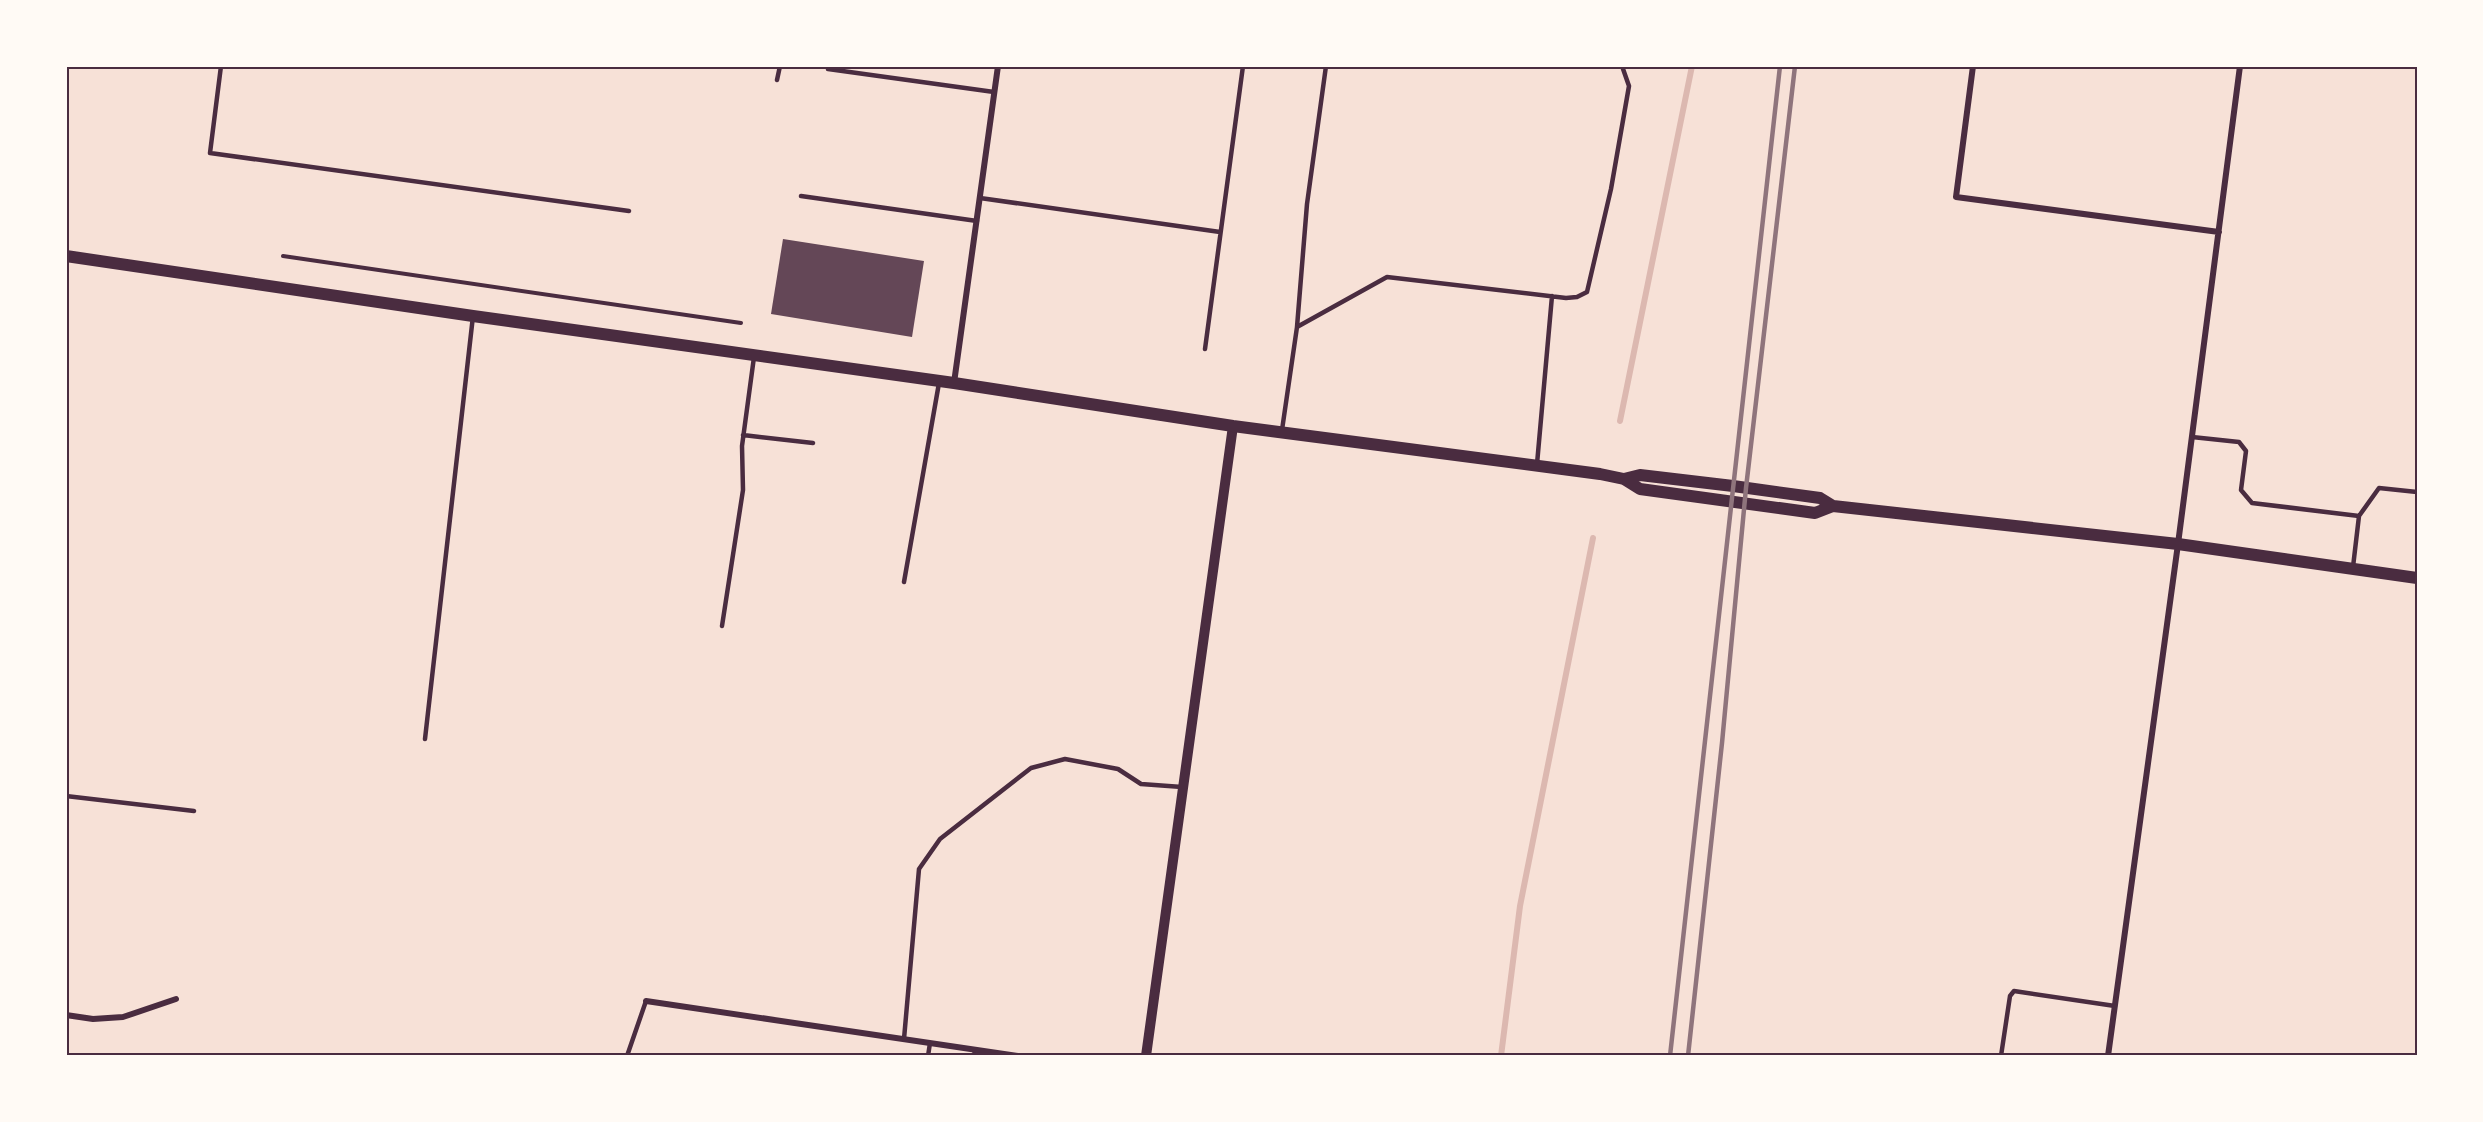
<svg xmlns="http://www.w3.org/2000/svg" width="2483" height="1122" viewBox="0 0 2483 1122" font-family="'Public Sans',sans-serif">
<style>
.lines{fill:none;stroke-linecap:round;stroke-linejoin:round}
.stream{stroke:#dcb8b0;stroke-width:6}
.building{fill:#644757}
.path{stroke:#4a2c40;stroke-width:4}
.service{stroke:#4a2c40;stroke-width:4.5}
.minor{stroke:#4a2c40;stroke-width:6}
.tertiary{stroke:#4a2c40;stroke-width:10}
.secondary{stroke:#4a2c40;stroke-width:12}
.rail{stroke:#8f747c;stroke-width:4.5}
.neatline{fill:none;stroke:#4a2c40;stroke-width:2}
</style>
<rect width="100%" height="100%" fill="#f7e1d7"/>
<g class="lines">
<path class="stream" d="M1620 421 1692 66
M1501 1056 1520 906 1593 538"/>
</g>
<path class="building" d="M783 239 924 261 912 337 771 314Z"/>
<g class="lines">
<path class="path" d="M283 256 741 323"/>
<path class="service" d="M221 66 210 153 629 211
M828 69 994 92
M777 80 780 66
M801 196 977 221
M980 198 1220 232
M1297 327 1307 204 1326 66
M1205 349 1243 66
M1282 430 1297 327 1387 277 1566 298 1577 297 1587 292 1611 189 1629 86 1622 66
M743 435 813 443
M2192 437 2239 442 2246 451 2241 490 2252 503 2359 516
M1537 464 1552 296
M2353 567 2359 516 2379 488 2417 492
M904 582 939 383
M722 626 743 490 742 446 754 357
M425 739 473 316
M66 796 194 811
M904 1039 919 869 940 839 1031 768 1065 759 1118 769 1141 784 1182 787
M627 1056 646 1001
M928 1056 930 1043
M974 1056 975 1050
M2001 1056 2010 996 2014 991 2115 1006"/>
<path class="minor" d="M1973 66 1956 197 2219 232
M954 383 998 66
M646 1001 1018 1056
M66 1015 93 1019 123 1017 176 999
M2108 1056 2178 544 2240 66"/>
<path class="tertiary" d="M1146 1056 1233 426"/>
<path class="secondary" d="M66 256 473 316 954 383 1233 426 1600 474 1624 479 1640 489 1815 513 1833 506
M1624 479 1640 475 1733 486 1820 498 1833 506 2178 544 2417 578"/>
<path class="rail" d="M1670 1056 1780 66
M1688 1056 1722 743 1746 488 1795 66"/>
</g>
<rect width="2483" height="1122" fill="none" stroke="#fffaf5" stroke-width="135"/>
<rect x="68" y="68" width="2348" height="986" class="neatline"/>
</svg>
